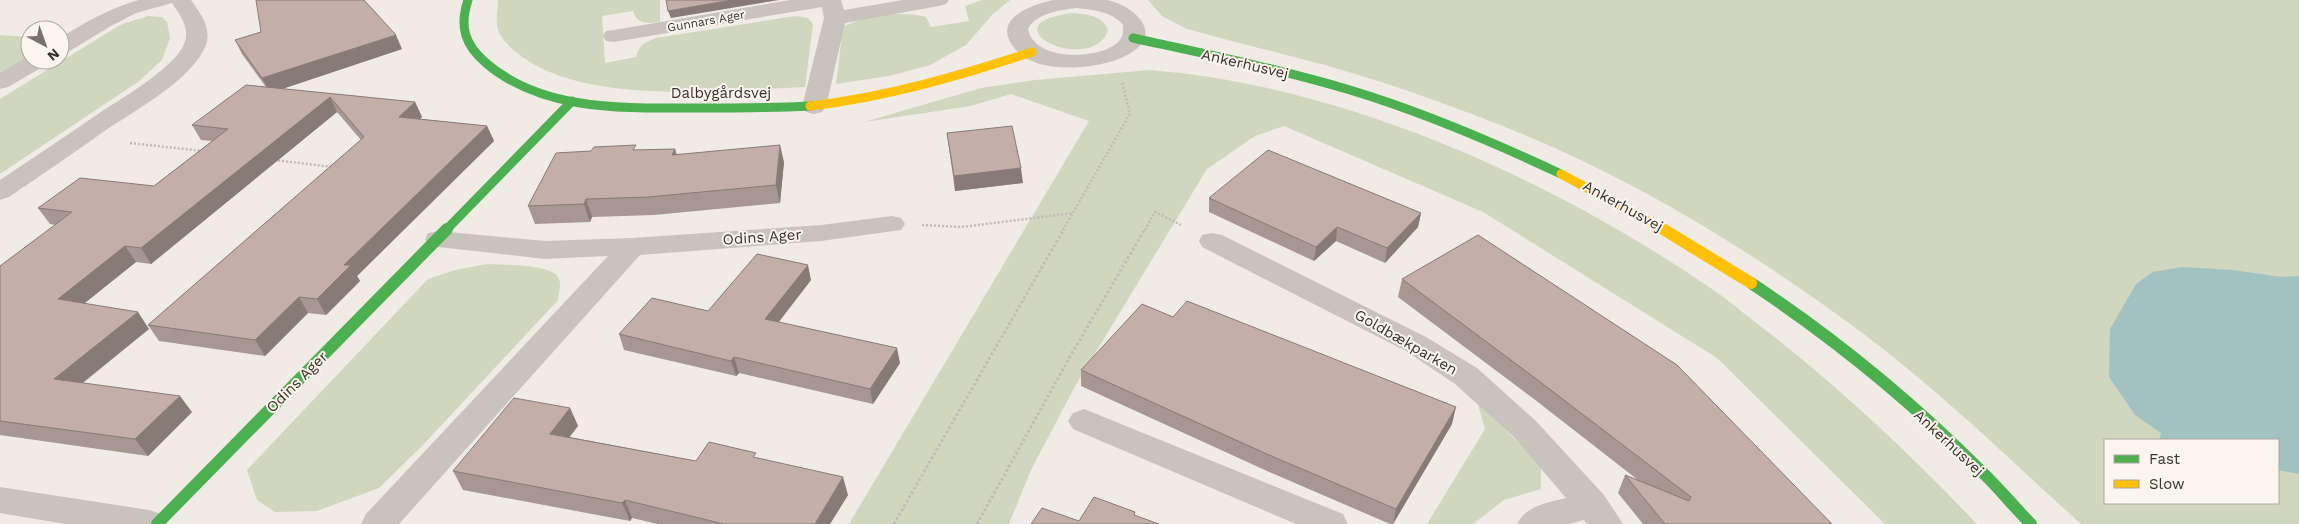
<svg xmlns="http://www.w3.org/2000/svg" width="2299" height="524" viewBox="0 0 2299 524" font-family="'Work Sans',sans-serif">
<style>
.green{fill:#d1d6bf;fill-rule:evenodd}
.water{fill:#a1c2c1}
.lines{fill:none;stroke-linecap:round;stroke-linejoin:round}
.path-far1{stroke:#c2bbb6;stroke-width:2.5;stroke-dasharray:2 2;stroke-linecap:butt}
.path{stroke:#c2bbb6;stroke-width:3;stroke-dasharray:2.5 2.5;stroke-linecap:butt}
.street{fill:#c9c3be;fill-rule:evenodd}
.fast-far1{stroke:#4caf50;stroke-width:9}
.fast{stroke:#4caf50;stroke-width:12}
.slow-far1{stroke:#ffc107;stroke-width:9}
.slow{stroke:#ffc107;stroke-width:12}
.wall{fill:#a89690}
.shaded-wall{fill:#887a75}
.building{fill:#c3afa7;stroke:#887a75}
.labels{text-anchor:middle;dominant-baseline:central;stroke-width:4;stroke-linejoin:round;paint-order:stroke}
.far-street-label{font-size:12px;fill:#3b302b;stroke:#fbf5ee}
.street-label{font-size:15px;fill:#3b302b;stroke:#fbf5ee}
</style>
<rect width="100%" height="100%" fill="#f0ebe5"/>
<path class="green" d="M498 0H660V22C647 23 638 25 633 11L602 16 605 63 636 57C639 45 645 42 656 38L795 16 808 18 813 24 805 87C724 90 588 106 521 56 512 49 502 41 498 30 495 23 498 9 498 0Z
M982 0H1010L993 14 966 45 930 65 889 76 836 84 843 27C866 15 900 10 926 17L931 27 969 21 965 6Z
M1148 0H2299V524H2081C2009 459 1939 390 1861 332 1754 253 1639 181 1515 131 1471 113 1424 96 1378 81 1316 61 1251 47 1187 29L1162 16ZM2105 440H2278V503H2105Z
M1072 13C1085 14 1103 15 1108 30 1093 77 982 25 1072 13Z
M148 16 162 17 167 22 170 38 162 60 138 82 0 174V99L120 25Z
M0 35 30 37V59L0 76Z
M1150 70C1346 86 1547 177 1709 287 1726 298 1742 312 1759 325 1837 385 1908 452 1977 524H1885L1717 358 1483 212 1284 126 1255 136 1207 169 1074 388 1031 470 1009 524H849L1089 121 1011 94 971 106 864 122 981 88 1035 80Z
M487 264C503 265 549 264 558 277 562 284 559 292 558 300L423 445 379 488 317 511 275 512 257 500 247 470 428 279 455 270Z
M1477 401 1541 465V489L1504 500 1473 524H1427L1485 429Z"/>
<path class="water" d="M2182 267 2233 270 2281 277 2299 276V474L2278 470V440H2159L2161 433 2135 415 2109 377 2110 329 2136 284 2153 272Z"/>
<g class="lines">
<path class="path-far1" d="M130 143 203 151
M274 160 333 167
M922 225 961 227 1073 213
M1063 230 1130 114 1122 82
M1145 230 1155 212 1181 225"/>
<path class="path" d="M894 524 1064 229
M977 524 1072 353 1145 229"/>
<path class="street" d="M139 0H191C200 13 212 28 206 45 193 79 136 110 106 130 74 153 41 175 9 197L0 200V180C32 159 64 137 95 116 117 101 175 68 184 44 191 29 180 15 172 3L136 13 111 26 68 52 60 54V38C86 22 110 8 139 0Z
M790 0H841L844 10 903 0H949L946 4 939 6 845 23 826 107 822 112 814 114 806 112 802 107 824 18 822 7 614 42 606 41 603 36 606 31 614 30Z
M1053 0C1070 0 1090 0 1107 0 1132 5 1165 32 1131 53 1105 69 1041 76 1018 52 988 21 1027 6 1053 0ZM1076 8C1092 10 1112 11 1123 25 1123 30 1124 35 1120 40 1104 60 1034 63 1028 29 1036 13 1061 10 1076 8Z
M30 55V60H49L46 65 8 87 0 89V73Z
M892 216 901 218 905 224 901 230 821 241 640 255 399 524H361L366 514 608 256 545 259 438 247 428 245 425 239 428 233 438 231 545 241 632 238 821 225Z
M1212 233 1222 235 1426 337 1477 368 1535 420 1604 495 1623 524H1587L1584 520 1569 524H1517C1527 505 1547 503 1566 498L1513 436 1455 384 1406 351 1202 247 1199 241 1202 235Z
M1084 409 1343 514 1348 524H1296L1073 429 1068 421 1073 413Z
M0 487 149 510 161 514 166 524H65L0 513Z"/>
<path class="fast-far1" d="M468 0C459 27 465 45 486 63 543 112 626 108 696 108 734 108 772 108 810 106
M1133 38C1206 54 1279 69 1350 90 1423 112 1493 142 1561 174
M446 230 572 101"/>
<path class="fast" d="M1751 283C1834 338 1911 401 1981 471 1999 488 2014 507 2031 524
M157 524 447 229"/>
<path class="slow-far1" d="M810 106C887 97 959 76 1032 52
M1561 174 1665 230"/>
<path class="slow" d="M1663 229 1751 283"/>
</g>
<path class="wall" d="M261 32 402 49 282 89 415 102 422 117 420 119 487 126 494 141 357 276 360 281 326 315 308 313 265 356 159 341 148 325 361 140 337 112 151 264 136 262 84 303 149 329 83 383 192 412 148 456 0 435V266L56 225 50 224 38 208 154 186 212 141 201 140 192 125 266 87 242 54 235 40Z
M947 133 1023 183 955 191Z
M675 149 676 154 784 162 780 203 654 215 592 217 590 222 535 224 528 206 637 150Z
M1209 198 1421 213 1418 227 1385 263 1336 241 1314 261 1209 212Z
M1402 279 1832 524H1643L1618 493 1625 475 1638 480 1534 399 1398 297Z
M811 280 779 322 900 363 873 404 739 373 736 376 624 350 619 334 708 311Z
M1173 317 1452 424 1393 524H1390L1267 471 1081 386V370Z
M570 408 578 426 569 437 696 461 758 458 848 495 830 524H658L632 518 630 521 463 490 453 471Z"/>
<path class="shaded-wall" d="M732 0H779L671 18 668 11Z
M396 35 402 49 270 93 262 78Z
M330 97 337 112 151 264 141 248Z
M415 102 422 117 406 132 399 117Z
M487 126 494 141 357 276 360 281 326 315 317 299 344 265Z
M780 145 784 162 780 203 776 185Z
M675 149 680 166 672 155Z
M1021 168 1023 183 955 191 954 176Z
M586 199 592 217 590 222 584 204Z
M1421 213 1418 227 1385 263 1387 248Z
M1337 227 1336 241 1314 261 1316 247Z
M125 246 136 262 70 315 58 299Z
M808 265 811 280 769 334 765 319Z
M299 297 308 313 265 356 255 340Z
M138 312 149 329 67 395 54 379Z
M897 348 900 363 873 404 870 389Z
M734 357 739 373 736 376 731 361Z
M180 396 192 412 148 456 135 439Z
M1456 407 1452 424 1393 524 1396 509Z
M570 408 578 426 558 452 550 434Z
M843 477 848 495 830 524H815Z
M625 500 632 518 630 521 622 503Z"/>
<path class="building" d="M256 0H364L396 35 262 78 235 40 261 32Z
M666 0H732L668 11Z
M246 85 415 102 399 117 487 126 344 265H351L317 299 299 297 255 340 148 325 364 137 330 97 141 248 125 246 58 299 138 312 54 379 180 396 135 439 0 421V266L72 212 38 208 80 178 154 186 228 129 192 125Z
M1012 126 1021 168 954 176 947 133Z
M636 145 633 150 675 149 672 155 780 145 776 185 648 197 586 199 584 204 528 206 556 153 591 151 594 147Z
M1268 150 1421 213 1387 248 1337 227 1316 247 1209 198Z
M1478 235 1677 365 1832 524H1665L1625 475 1689 501 1691 497 1539 381 1402 279Z
M757 254 808 265 765 319 897 348 870 389 734 357 731 361 619 334 652 298 708 311Z
M1187 301 1456 407 1396 509 1269 455 1081 370 1142 304 1173 317Z
M514 398 570 408 550 434 696 461 709 442 756 453 753 457 843 477 815 524H724L625 500 622 503 453 471Z
M1094 497 1135 512 1134 515 1159 524H1031L1042 508 1079 521Z"/>
<g class="labels">
<g class="far-street-label">
<text transform="translate(706 21) rotate(-10)">Gunnars Ager</text>
</g>
<g class="street-label">
<text transform="translate(1245 64) rotate(13)">Ankerhusvej</text>
<text x="721" y="93">Dalbygårdsvej</text>
<text transform="translate(1623 206) rotate(29)">Ankerhusvej</text>
<text transform="translate(762 237) rotate(-4)">Odins Ager</text>
<text transform="translate(1406 342) rotate(30)">Goldbækparken</text>
<text transform="translate(297 382) rotate(-45)">Odins Ager</text>
<text transform="translate(1949 443) rotate(43)">Ankerhusvej</text>
</g>
</g>
<rect x="2104" y="439" width="175" height="65" fill="#fbf5ee" stroke="#aea6a0"/>
<rect x="2114" y="455" width="25" height="8" fill="#4caf50" stroke="#aea6a0"/>
<text x="2149" y="464" font-size="15" fill="#3b302b">Fast</text>
<rect x="2114" y="480" width="25" height="8" fill="#ffc107" stroke="#aea6a0"/>
<text x="2149" y="489" font-size="15" fill="#3b302b">Slow</text>
<g transform="translate(45 45) rotate(139)"><circle r="24" fill="#fbf5ee" stroke="#aea6a0"/>
<path d="M0-4L9 19L0 12L-9 19Z" fill="#7a716c"/>
<text y="-8" font-size="14" font-weight="bold" text-anchor="middle" fill="#3b302b">N</text>
</g>
</svg>
